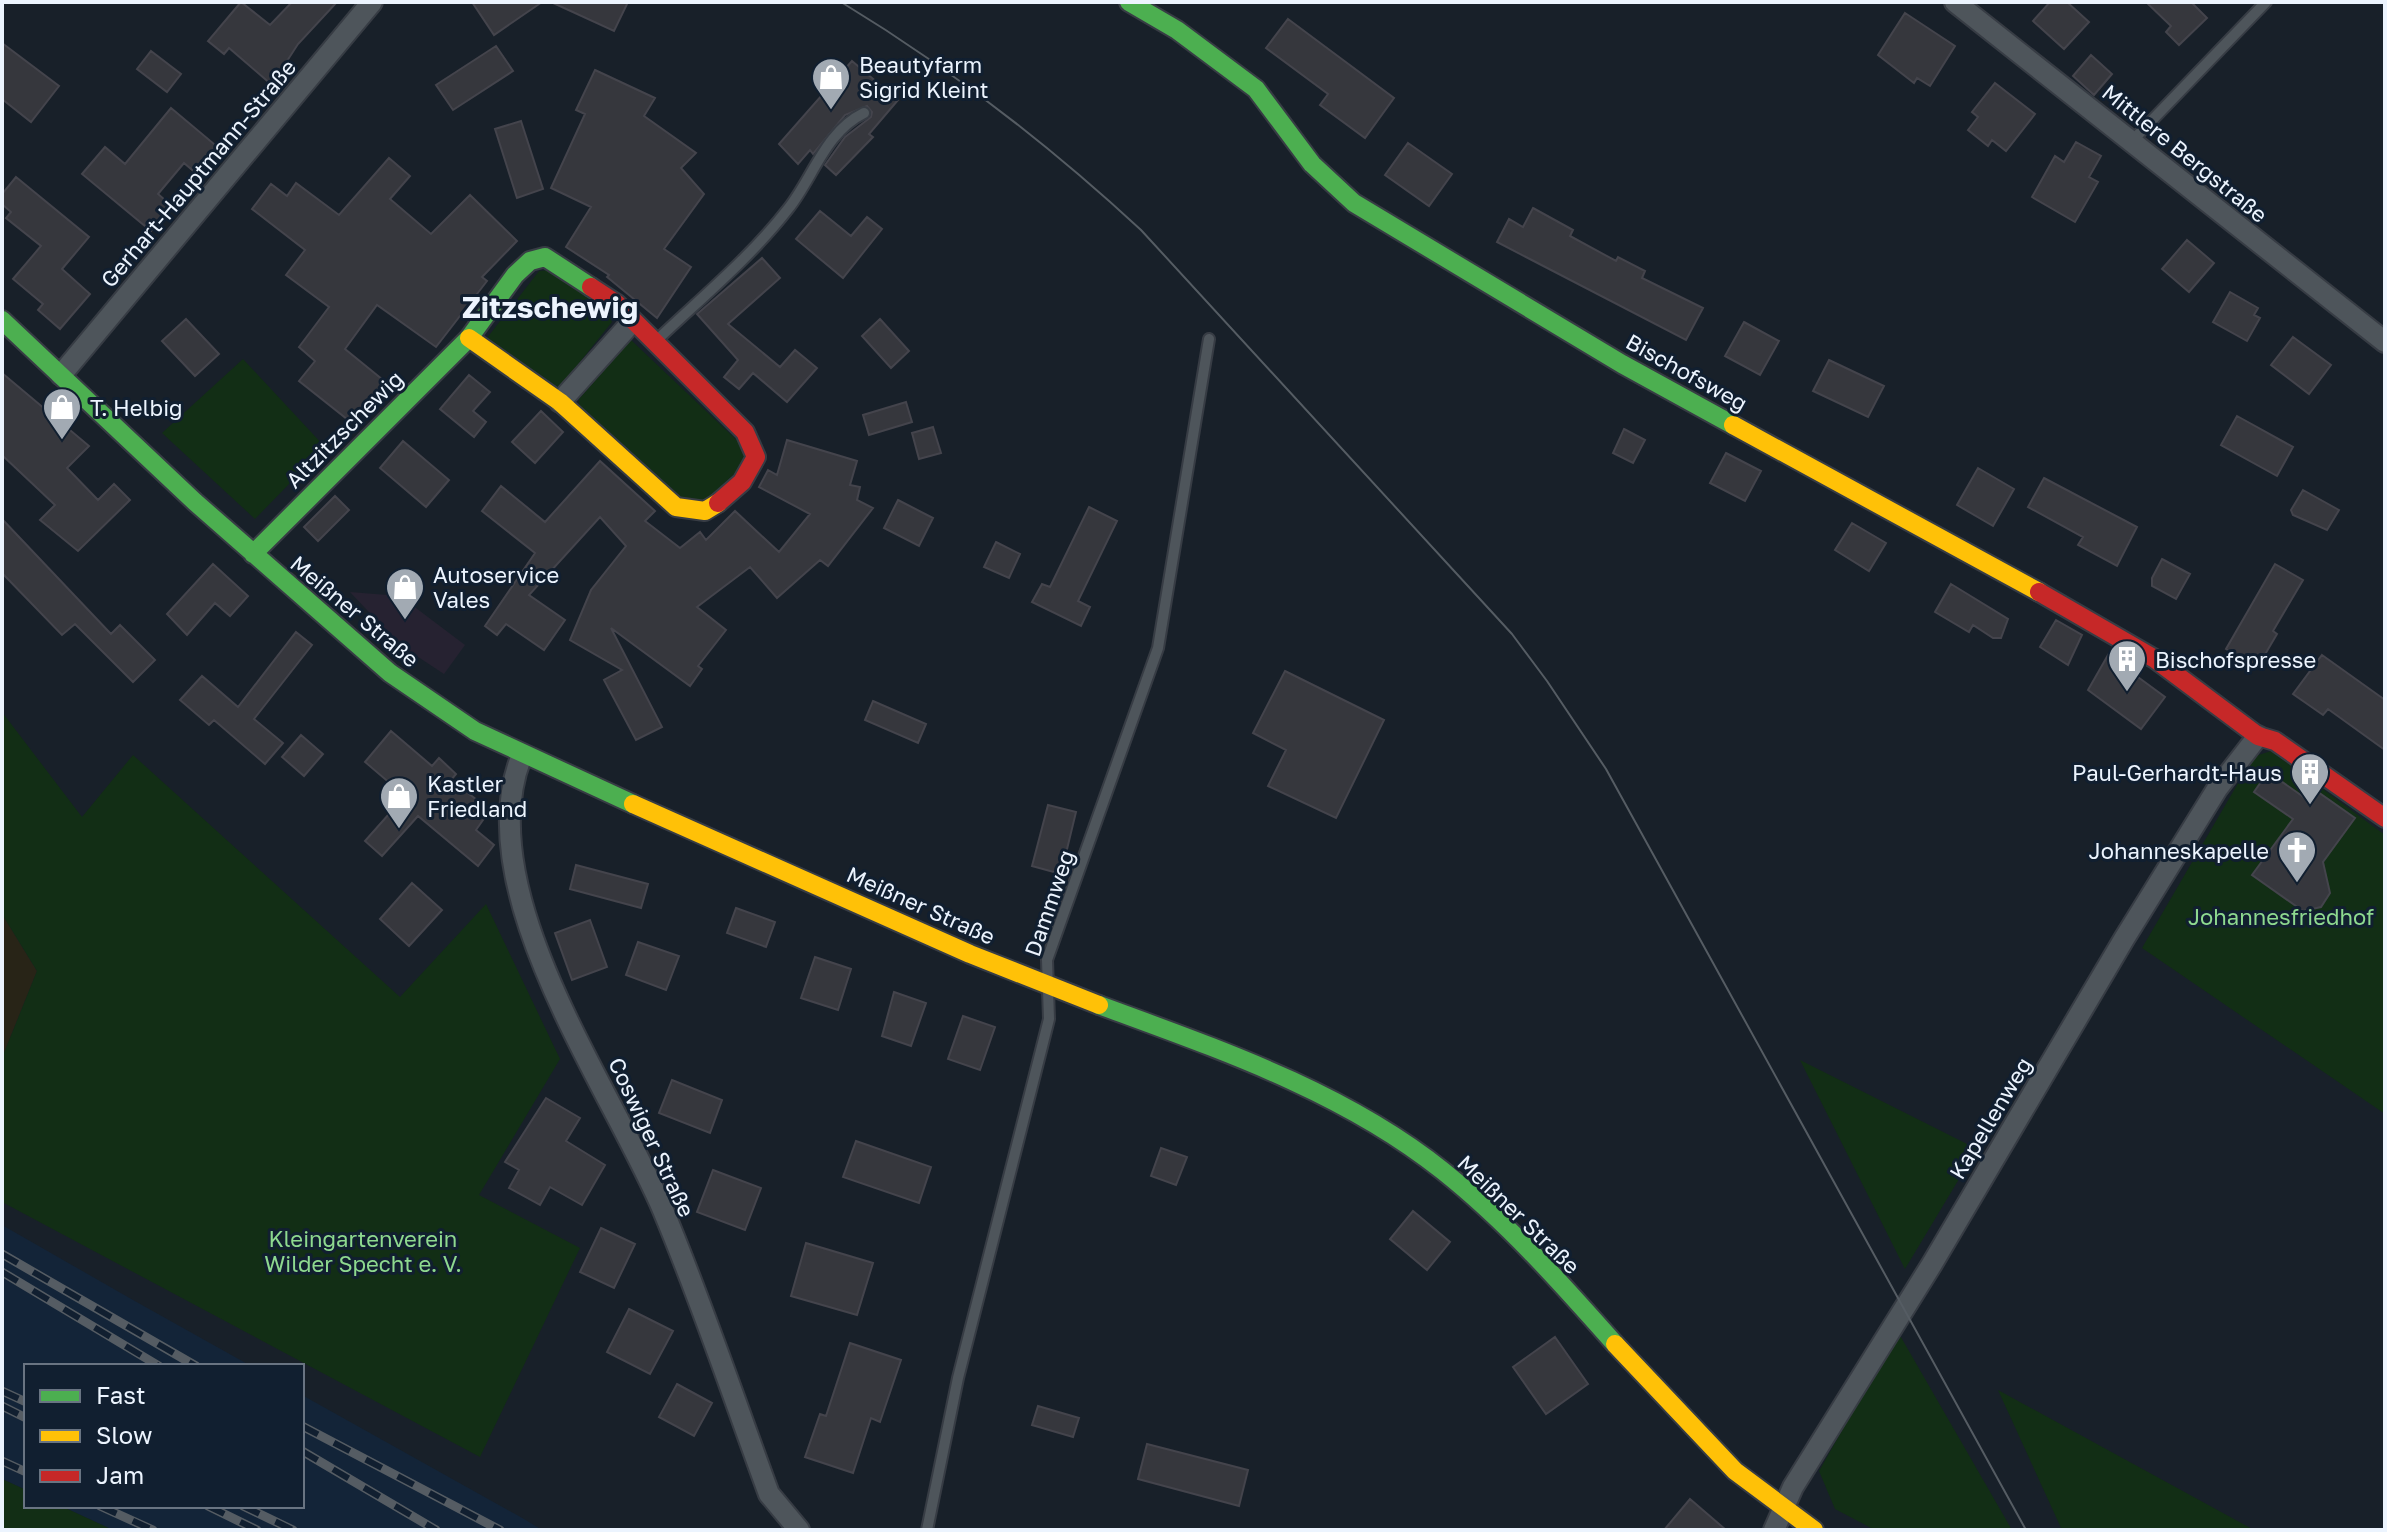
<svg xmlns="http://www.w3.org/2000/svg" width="2387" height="1532" viewBox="0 0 2387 1532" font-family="'Golos Text',sans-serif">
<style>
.commercial{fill:#262231}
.industrial{fill:#282417}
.built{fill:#132438}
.green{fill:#122e15}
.building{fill:#36373d;stroke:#44444c;stroke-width:2}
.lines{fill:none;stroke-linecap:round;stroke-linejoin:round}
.lane-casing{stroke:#373c44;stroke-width:14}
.street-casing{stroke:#373c44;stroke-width:24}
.fast-casing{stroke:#373c44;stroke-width:22}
.slow-casing{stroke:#373c44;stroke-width:22}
.jam-casing{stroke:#373c44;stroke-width:22}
.lane{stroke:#4e555b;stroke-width:10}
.street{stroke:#4e555b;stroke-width:20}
.fast{stroke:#4caf50;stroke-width:18}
.slow{stroke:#ffc107;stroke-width:18}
.jam{stroke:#c62828;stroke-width:18}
.tram{stroke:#555c63;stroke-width:2}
.rail-casing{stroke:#555c63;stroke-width:9}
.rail{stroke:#111f30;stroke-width:6;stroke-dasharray:18;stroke-linecap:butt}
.labels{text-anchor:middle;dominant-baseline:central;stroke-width:6;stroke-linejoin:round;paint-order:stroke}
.poi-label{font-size:22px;fill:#ecf4fe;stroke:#111f30;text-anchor:start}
.street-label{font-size:22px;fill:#ecf4fe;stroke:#111f30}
.park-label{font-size:22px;fill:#8ed98f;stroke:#111f30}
.district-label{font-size:30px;font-weight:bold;fill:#ecf4fe;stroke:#111f30}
</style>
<rect width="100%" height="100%" fill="#182029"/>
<path class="commercial" d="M350 592 400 596 465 645 444 674 400 645Z"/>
<path class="industrial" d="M2 914 37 971 2 1058Z"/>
<path class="built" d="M2 1225 133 1300 251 1366H26V1490L2 1479Z
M302 1395 524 1519 542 1530H113L61 1506H302Z"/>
<path class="green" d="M550 270 606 306 612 322 559 388 487 338 539 271Z
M631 340 744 447 746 463 705 501H683L579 409V399Z
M243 359 325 447 255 519 162 433Z
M2 712 82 817 133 755 400 997 486 904 560 1059 479 1195 580 1248 480 1457 2 1202V1058L37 971 2 914Z
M2271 751 2385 835V1114L2142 948 2237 785 2256 756Z
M1800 1060 1977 1149 1905 1269Z
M1898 1332 2012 1530H1875L1835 1509 1819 1471Z
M1998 1390 2254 1530H2062Z
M2 1479 26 1490V1506H61L113 1530H2Z"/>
<path class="building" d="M241 2 270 25 292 2H337L298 44 287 61 290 64 272 85 229 48 224 54 208 41Z
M472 2H542L494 35Z
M551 2H628L614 31Z
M2050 2H2067L2089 22 2064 49 2033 21Z
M2146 2H2191L2207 18 2179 45 2166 32 2171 26Z
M1905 13 1955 46 1930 86 1917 78 1914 83 1878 55Z
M1288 19 1394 98 1365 138 1320 105 1328 94 1266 48Z
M2 43 59 86 31 122 2 99Z
M496 46 513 71 453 110 436 85Z
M151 51 181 74 167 92 137 69Z
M2091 55 2112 74 2094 95 2073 76Z
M852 61 898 100 869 134 873 137 836 175 825 165 845 137 871 117 872 112 867 106 845 115 813 154 810 150 798 164 779 144Z
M595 70 655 98 644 116 696 153 681 168 704 194 664 249 691 267 657 318 607 277 609 275 566 247 591 207 551 188 585 114 576 110Z
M1995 83 2035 114 2006 151 1992 140 1988 146 1968 130 1978 117 1972 112Z
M171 108 220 149 198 175 184 163 158 194 172 206 151 231 82 174 105 147 125 164Z
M521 121 543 189 517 198 495 129Z
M2076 142 2101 156 2089 177 2098 182 2075 222 2032 197 2055 156 2064 162Z
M1408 143 1452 174 1429 206 1385 175Z
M389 158 410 176 390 199 431 234 470 195 517 241 482 277 487 281 436 347 377 305 345 349 393 388 375 408 368 403 352 423 299 381 315 361 299 347 329 307 286 275 305 250 252 209 271 184 287 196 296 183 339 215Z
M16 177 89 237 62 269 90 294 60 329 38 310 43 304 13 279 41 246 6 218 11 212 2 204V194Z
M1533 208 1573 230 1570 236 1616 261 1618 257 1645 271 1642 278 1703 308 1686 340 1497 242 1509 219 1523 227Z
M820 211 851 236 867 217 882 229 843 278 796 239Z
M2187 240 2214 263 2189 292 2162 269Z
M762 258 780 278 728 324 780 367 795 350 817 368 787 402 753 373 739 389 724 377 738 360 697 314Z
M2230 292 2258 308 2254 315 2260 318 2247 341 2213 322Z
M186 319 219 354 195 376 162 341Z
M880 319 909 351 891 368 862 336Z
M1744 322 1779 341 1760 375 1725 356Z
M2293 337 2331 365 2309 394 2271 365Z
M1829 360 1884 386 1868 417 1813 391Z
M2 373 89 446 67 468 98 500 114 484 130 500 78 551 40 520 55 505 2 455Z
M469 375 490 392 473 411 486 422 474 437 440 409Z
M906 402 912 422 869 435 863 415Z
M541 411 563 432 535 463 512 442Z
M2237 416 2293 447 2277 476 2221 445Z
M933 427 941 453 919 459 912 433Z
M1624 429 1645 440 1633 463 1613 453Z
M787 440 857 461 850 485 860 487 857 500 873 508 828 566 820 560 777 598 750 567 697 607 726 630 698 666 702 669 690 686 611 628 662 727 636 740 604 680 622 670 570 640 591 590 626 546 600 517 529 595 565 620 544 650 506 624 497 635 485 626 535 553 482 511 501 486 545 522 600 461 655 511 645 521 680 548 700 532 706 540 735 511 779 552 810 514 759 487 768 470 777 475Z
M403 441 449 480 426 507 380 468Z
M1726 453 1761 471 1745 501 1710 483Z
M1978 468 2014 489 1993 526 1957 505Z
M2044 478 2137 527 2117 566 2078 545 2083 537 2028 507Z
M2303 490 2339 510 2327 530 2293 515 2291 510Z
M335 496 349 510 318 541 304 527Z
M898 500 933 518 919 546 884 528Z
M1089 507 1117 521 1078 601 1090 607 1081 626 1032 602 1042 584 1050 587Z
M2 519 111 634 120 625 155 660 133 682 75 624 62 635 2 573Z
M1852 523 1886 543 1869 571 1835 550Z
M996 542 1020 554 1009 578 984 567Z
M2162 559 2190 574 2176 599 2152 586V578Z
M213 564 248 596 230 616 215 603 187 635 167 614Z
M2275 564 2303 580 2273 631 2277 634 2257 668 2226 649Z
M1951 584 2008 619 2001 638H1993L1973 625 1969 632 1935 612Z
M2056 620 2082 635 2068 665 2040 647Z
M296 632 312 645 254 719 283 743 265 764 214 720 209 725 180 700 202 676 238 707Z
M2108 655 2165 697 2141 729 2088 690Z
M2322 655 2385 700V750L2328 709 2323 715 2293 694Z
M1285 671 1384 720 1336 818 1268 786 1286 750 1253 733Z
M873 701 926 724 918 743 865 720Z
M391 731 432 766 439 758 456 774 451 780 490 810 476 830 494 845 478 866 418 816 382 856 365 841 405 796 365 762Z
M301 735 323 754 304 776 282 757Z
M2268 772 2308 800 2315 790 2355 818 2323 862 2330 893 2321 907 2303 911 2252 875 2293 819 2254 792Z
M1048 805 1076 812 1061 874 1032 866Z
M576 865 648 884 641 908 570 889Z
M412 883 442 910 409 946 380 919Z
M736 908 775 922 766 947 727 933Z
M590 920 607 967 572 980 555 933Z
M638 942 679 956 666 990 626 975Z
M815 957 851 969 838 1010 801 998Z
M894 992 926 1003 911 1046 882 1036Z
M963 1016 995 1027 980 1070 948 1059Z
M672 1080 722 1100 710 1133 659 1113Z
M546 1098 580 1118 566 1141 605 1165 582 1205 550 1187 540 1205 509 1188 519 1170 505 1162Z
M856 1141 931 1167 919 1203 843 1177Z
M1161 1148 1187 1157 1176 1185 1151 1176Z
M713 1170 761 1188 745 1230 697 1212Z
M1413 1211 1450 1242 1427 1270 1390 1239Z
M601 1228 635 1244 614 1288 580 1272Z
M806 1243 873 1263 857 1315 791 1296Z
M629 1309 673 1331 650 1374 607 1352Z
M1555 1337 1588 1384 1546 1414 1513 1367Z
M850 1343 901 1360 880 1422 871 1418 853 1473 805 1457 820 1414 826 1416Z
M677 1384 712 1403 694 1436 659 1417Z
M1038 1406 1079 1418 1073 1437 1032 1425Z
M1147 1444 1248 1470 1239 1506 1138 1479Z
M1690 1499 1726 1530H1664Z"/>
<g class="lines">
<defs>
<path id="lane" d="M2133 140 2266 2
M656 341C700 299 750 258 788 209 813 178 825 132 864 113
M927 1530 958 1378 1049 1019 1047 960 1158 648 1209 339"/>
<path id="street" d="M1955 2 2385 342
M61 375 372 2
M560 402 632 322
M522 755C467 889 611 1087 663 1210 702 1303 734 1399 769 1494L799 1530
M1774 1530 1793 1487 1932 1264 2124 939 2217 789 2258 736"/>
<path id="fast" d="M1129 2 1177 30 1256 89 1312 164 1354 203 1622 364 1733 425
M2 320 195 502 390 673 475 731 633 804
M253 554 469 338 515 275 530 261 545 257 591 287
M1099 1005C1218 1049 1343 1091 1443 1171 1507 1222 1561 1283 1615 1344"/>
<path id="slow" d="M469 338 560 402 676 507 705 511 718 503
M1733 425 2039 592
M633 804 970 954 1099 1005
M1615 1344 1735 1471 1814 1530"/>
<path id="jam" d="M591 287 617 304 745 432 756 457 742 482 718 503
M2039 592 2155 659 2258 736 2275 741 2385 818"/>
</defs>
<use href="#lane" class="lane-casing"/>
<use href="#street" class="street-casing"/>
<use href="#fast" class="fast-casing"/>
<use href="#slow" class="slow-casing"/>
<use href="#jam" class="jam-casing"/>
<use href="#lane" class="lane"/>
<use href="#street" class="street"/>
<use href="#fast" class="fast"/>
<use href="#slow" class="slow"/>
<use href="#jam" class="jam"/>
<path class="tram" d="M841 2C950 68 1048 144 1141 230L1512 634 1547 681 1606 769 2026 1530"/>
<defs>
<path id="rail" d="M2 1254 196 1366
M2 1272 159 1366
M2 1391 26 1402
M2 1406 26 1418
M302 1426 500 1530
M302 1451 436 1530
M2 1461 26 1472
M100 1506 153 1530
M208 1506 257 1530
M243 1506 293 1530"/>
</defs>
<use href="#rail" class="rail-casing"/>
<use href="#rail" class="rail"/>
</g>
<defs>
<symbol id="shop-pin" viewBox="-11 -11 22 30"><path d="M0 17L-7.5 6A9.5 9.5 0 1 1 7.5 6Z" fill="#a2aab3" stroke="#111f30"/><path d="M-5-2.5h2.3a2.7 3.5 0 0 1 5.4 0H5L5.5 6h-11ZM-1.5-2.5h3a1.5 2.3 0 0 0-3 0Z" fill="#fff"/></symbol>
<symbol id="building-pin" viewBox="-11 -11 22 30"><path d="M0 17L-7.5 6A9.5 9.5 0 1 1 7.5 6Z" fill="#a2aab3" stroke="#111f30"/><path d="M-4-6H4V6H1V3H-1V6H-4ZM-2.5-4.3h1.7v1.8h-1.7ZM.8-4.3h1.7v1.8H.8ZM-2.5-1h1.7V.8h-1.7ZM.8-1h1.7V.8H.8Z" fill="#fff"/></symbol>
<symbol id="church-pin" viewBox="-11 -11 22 30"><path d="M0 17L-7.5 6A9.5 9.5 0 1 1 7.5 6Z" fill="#a2aab3" stroke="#111f30"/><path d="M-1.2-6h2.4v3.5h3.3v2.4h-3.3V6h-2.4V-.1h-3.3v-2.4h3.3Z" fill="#fff"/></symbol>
</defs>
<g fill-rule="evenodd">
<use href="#shop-pin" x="809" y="55" width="44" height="60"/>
<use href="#shop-pin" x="40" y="385" width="44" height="60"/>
<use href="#shop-pin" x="383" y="565" width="44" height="60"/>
<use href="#building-pin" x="2105" y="637" width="44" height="60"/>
<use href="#building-pin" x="2288" y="750" width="44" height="60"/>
<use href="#shop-pin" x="377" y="774" width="44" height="60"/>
<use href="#church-pin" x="2275" y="828" width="44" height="60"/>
</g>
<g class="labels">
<g class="poi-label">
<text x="859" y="64">Beautyfarm<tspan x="859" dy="25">Sigrid Kleint</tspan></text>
<text x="90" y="407">T. Helbig</text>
<text x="433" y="574">Autoservice<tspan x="433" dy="25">Vales</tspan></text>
<text x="2155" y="659">Bischofspresse</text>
<text x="2282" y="772" text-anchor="end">Paul-Gerhardt-Haus</text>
<text x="427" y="783">Kastler<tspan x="427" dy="25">Friedland</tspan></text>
<text x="2269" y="850" text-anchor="end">Johanneskapelle</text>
</g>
<g class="street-label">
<text transform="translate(2185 153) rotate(39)">Mittlere Bergstraße</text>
<text transform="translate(198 173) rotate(-50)">Gerhart-Hauptmann-Straße</text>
<text transform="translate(1687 372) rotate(29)">Bischofsweg</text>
<text transform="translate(344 429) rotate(-45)">Altzitzschewig</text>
<text transform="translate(355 611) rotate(40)">Meißner Straße</text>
<text transform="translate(1049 903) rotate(-71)">Dammweg</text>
<text transform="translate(921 905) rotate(24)">Meißner Straße</text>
<text transform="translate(1990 1118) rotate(-59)">Kapellenweg</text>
<text transform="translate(652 1137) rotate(65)">Coswiger Straße</text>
<text transform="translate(1519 1214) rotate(44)">Meißner Straße</text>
</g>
<g class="park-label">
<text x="2281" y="916">Johannesfriedhof</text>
<text x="363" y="1238">Kleingartenverein<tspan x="363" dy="25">Wilder Specht e. V.</tspan></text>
</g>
<g class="district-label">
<text x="550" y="307">Zitzschewig</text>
</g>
</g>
<rect width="2387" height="1532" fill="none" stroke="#ecf4fe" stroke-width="8"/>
<rect x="24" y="1364" width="280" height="144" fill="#111f30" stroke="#697482" stroke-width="2"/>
<rect x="40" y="1390" width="40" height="12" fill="#4caf50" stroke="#697482" stroke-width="2"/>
<text x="96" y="1404" font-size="24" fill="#ecf4fe">Fast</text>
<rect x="40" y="1430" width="40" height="12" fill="#ffc107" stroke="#697482" stroke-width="2"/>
<text x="96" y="1444" font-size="24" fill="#ecf4fe">Slow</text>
<rect x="40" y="1470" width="40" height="12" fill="#c62828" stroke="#697482" stroke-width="2"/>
<text x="96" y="1484" font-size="24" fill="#ecf4fe">Jam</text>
</svg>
